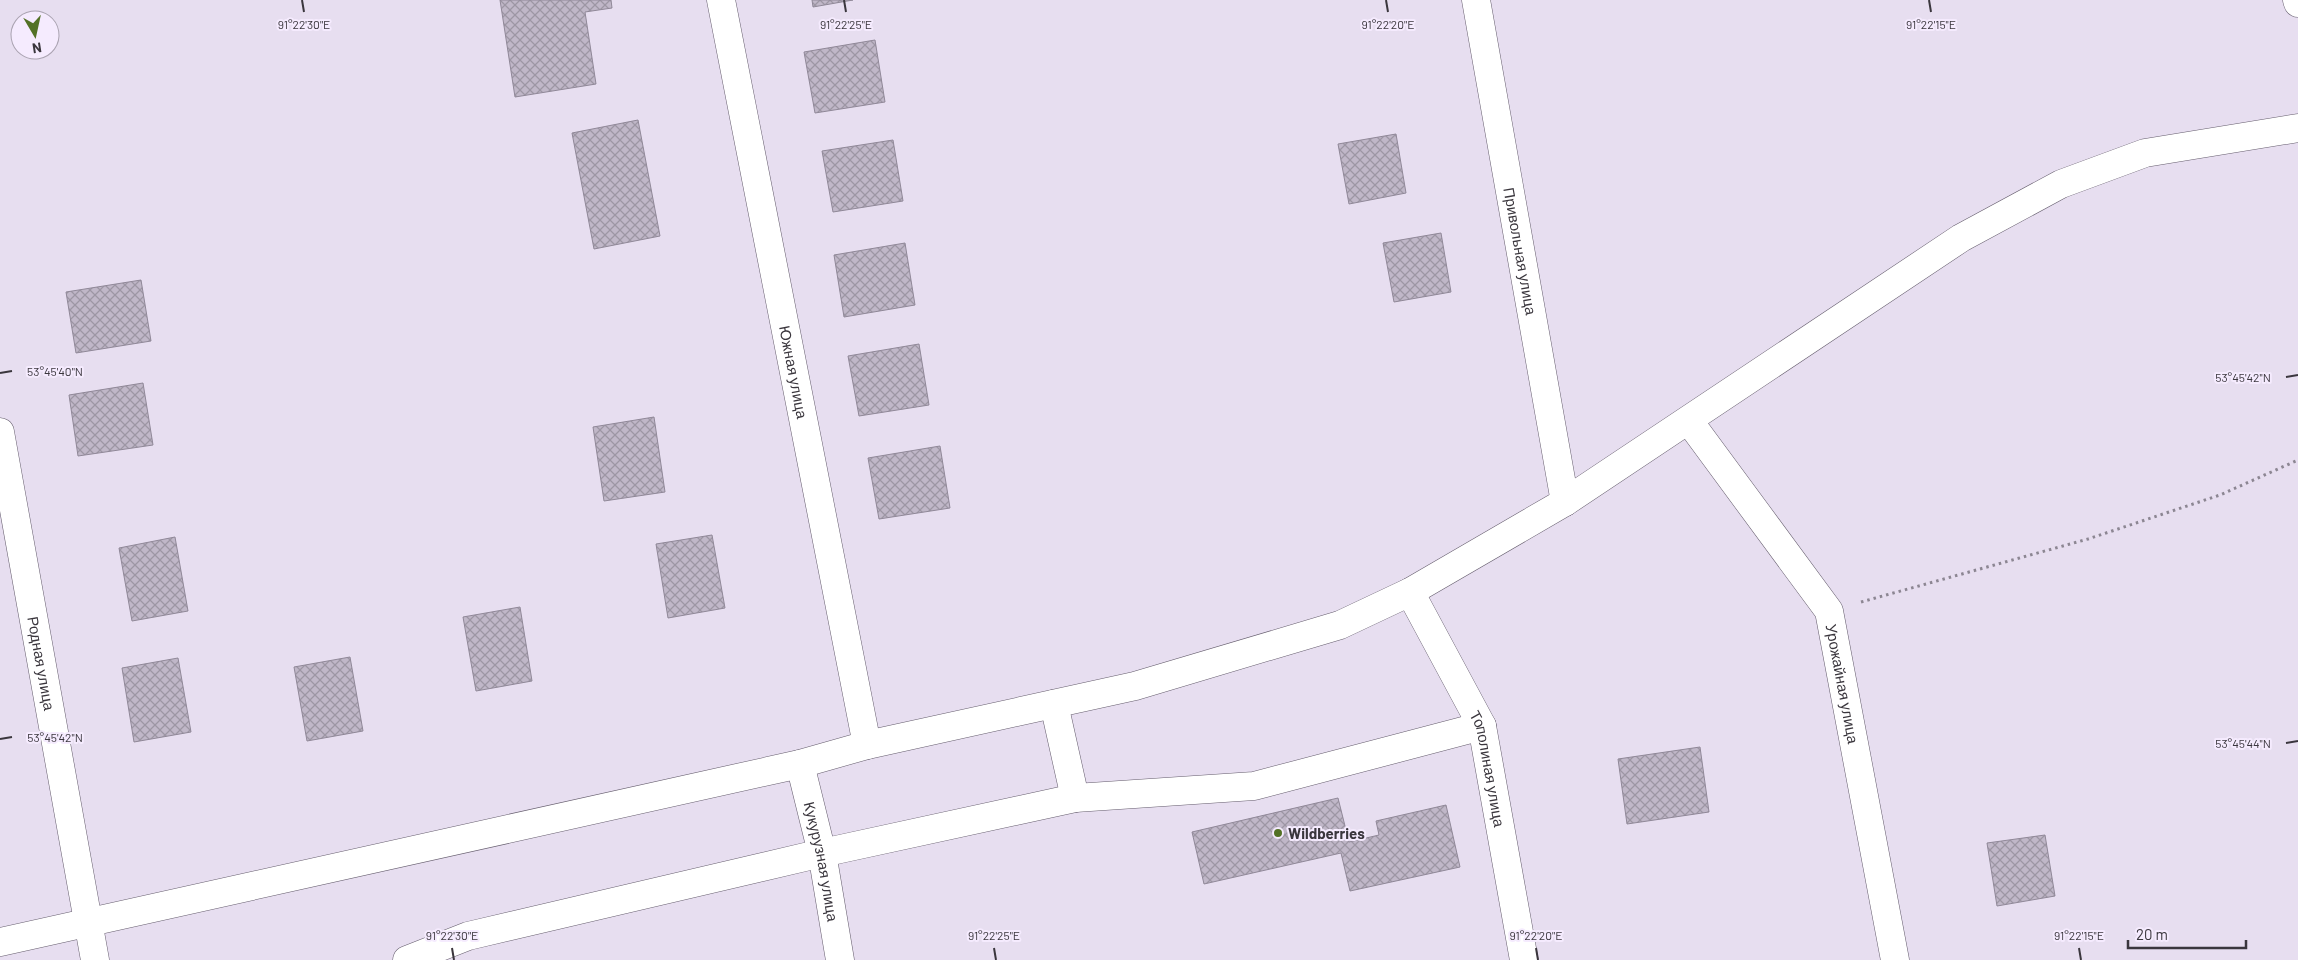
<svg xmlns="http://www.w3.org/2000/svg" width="2298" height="960" viewBox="0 0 2298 960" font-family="Barlow,sans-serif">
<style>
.building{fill:url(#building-cross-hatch);stroke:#908898}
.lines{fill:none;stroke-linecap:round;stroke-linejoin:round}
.street-casing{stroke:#655d6d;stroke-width:29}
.path{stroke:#8c8692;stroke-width:3;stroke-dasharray:2.5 4;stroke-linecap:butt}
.street{stroke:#fff;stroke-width:28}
.ticks{fill:none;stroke:#3a363d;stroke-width:2}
.poi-dot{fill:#537126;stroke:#f5ebfe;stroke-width:2}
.labels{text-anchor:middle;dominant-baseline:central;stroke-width:4;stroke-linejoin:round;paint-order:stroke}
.street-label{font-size:15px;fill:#3a363d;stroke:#f5ebfe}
.poi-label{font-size:15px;font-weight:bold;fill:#3a363d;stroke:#f5ebfe;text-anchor:start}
.ticks-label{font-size:12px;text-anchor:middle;fill:#3a363d;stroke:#f5ebfe;stroke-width:4;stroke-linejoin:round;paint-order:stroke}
</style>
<defs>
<pattern id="building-cross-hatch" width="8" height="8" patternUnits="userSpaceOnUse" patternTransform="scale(1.25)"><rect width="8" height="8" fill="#c0b7c8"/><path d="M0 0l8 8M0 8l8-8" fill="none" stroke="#9d96a4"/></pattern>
</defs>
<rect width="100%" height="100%" fill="#e7def0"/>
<path class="building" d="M500 0H611L612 8 585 12 596 84 515 97Z
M812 0H853L813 7Z
M875 40 885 102 815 113 804 52Z
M638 120 660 236 594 249 572 133Z
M1396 134 1406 193 1349 204 1338 144Z
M893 140 903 201 833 212 822 151Z
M1441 233 1451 292 1394 302 1383 243Z
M905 243 915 305 844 317 834 255Z
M141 280 151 341 76 353 66 292Z
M919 344 929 405 859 416 848 356Z
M143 383 153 445 78 456 69 395Z
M654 417 665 492 604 501 593 427Z
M940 446 950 508 879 519 868 458Z
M712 535 725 608 668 618 656 544Z
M175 537 188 611 132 621 119 548Z
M520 607 532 681 476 691 463 617Z
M350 657 363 731 307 741 294 667Z
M178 658 191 732 134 742 122 668Z
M1700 747 1709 812 1627 824 1618 759Z
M1338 798 1349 842 1379 835 1376 821 1446 805 1460 867 1350 891 1341 853 1204 884 1192 832Z
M2045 835 2055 896 1997 906 1987 843Z"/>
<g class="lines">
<defs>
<g id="street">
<path id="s1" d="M721 0 867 745"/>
<path id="s2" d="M1476 0 1565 502"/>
<path d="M2297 0 2298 3"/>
<path id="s3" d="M1689 421 1829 611 1895 960"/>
<path id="s4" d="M0 432 95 960"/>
<path id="s5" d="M1410 592 1482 726 1524 960"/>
<path d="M1054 704 1075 798"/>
<path id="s6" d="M800 764 822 853 840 960"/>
<path d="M0 942 800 764 867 745 1135 686 1340 625 1410 592 1565 502 1961 238 2061 184 2145 153 2298 128"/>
<path d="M407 960 468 936 822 853 1075 798 1254 786 1482 726"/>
</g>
</defs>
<use href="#street" class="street-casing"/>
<path class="path" d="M1861 602 2088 539 2220 495 2298 460"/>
<use href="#street" class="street"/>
</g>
<path class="ticks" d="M302 0 304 12M844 0 846 12M1386 0 1388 12M1929 0 1931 12M0 373 12 371M2286 377 2298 375M0 739 12 737M2286 743 2298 741M452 948 454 960M994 948 996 960M1536 948 1538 960M2079 948 2081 960"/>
<circle class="poi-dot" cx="1278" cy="833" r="5"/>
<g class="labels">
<g class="street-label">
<text stroke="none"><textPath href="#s2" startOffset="255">Привольная улица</textPath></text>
<text stroke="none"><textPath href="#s1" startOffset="379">Южная улица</textPath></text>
<text stroke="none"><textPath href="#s4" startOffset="235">Родная улица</textPath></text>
<text stroke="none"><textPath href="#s3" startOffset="310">Урожайная улица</textPath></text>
<text stroke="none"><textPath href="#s5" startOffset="195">Тополиная улица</textPath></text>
<text stroke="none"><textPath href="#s6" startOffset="100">Кукурузная улица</textPath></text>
</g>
<g class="poi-label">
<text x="1288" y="833">Wildberries</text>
</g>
</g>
<g class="ticks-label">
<text x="304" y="29">91°22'30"E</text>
<text x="846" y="29">91°22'25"E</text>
<text x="1388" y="29">91°22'20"E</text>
<text x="1931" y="29">91°22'15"E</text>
<text x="55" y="376">53°45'40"N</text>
<text x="2243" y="382">53°45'42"N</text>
<text x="55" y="742">53°45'42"N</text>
<text x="2243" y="748">53°45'44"N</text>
<text x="452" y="940">91°22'30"E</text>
<text x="994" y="940">91°22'25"E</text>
<text x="1536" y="940">91°22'20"E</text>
<text x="2079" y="940">91°22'15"E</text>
</g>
<g transform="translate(35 35) rotate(171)"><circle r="24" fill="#f5ebfe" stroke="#aaa3b1"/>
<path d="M0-4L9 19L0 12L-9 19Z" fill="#537126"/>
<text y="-8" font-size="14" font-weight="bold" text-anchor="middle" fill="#3a363d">N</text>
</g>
<path d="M2128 940v8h118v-8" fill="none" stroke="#3a363d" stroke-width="2.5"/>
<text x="2136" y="940" font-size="15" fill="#3a363d" stroke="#f5ebfe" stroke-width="4" paint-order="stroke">20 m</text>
</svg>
